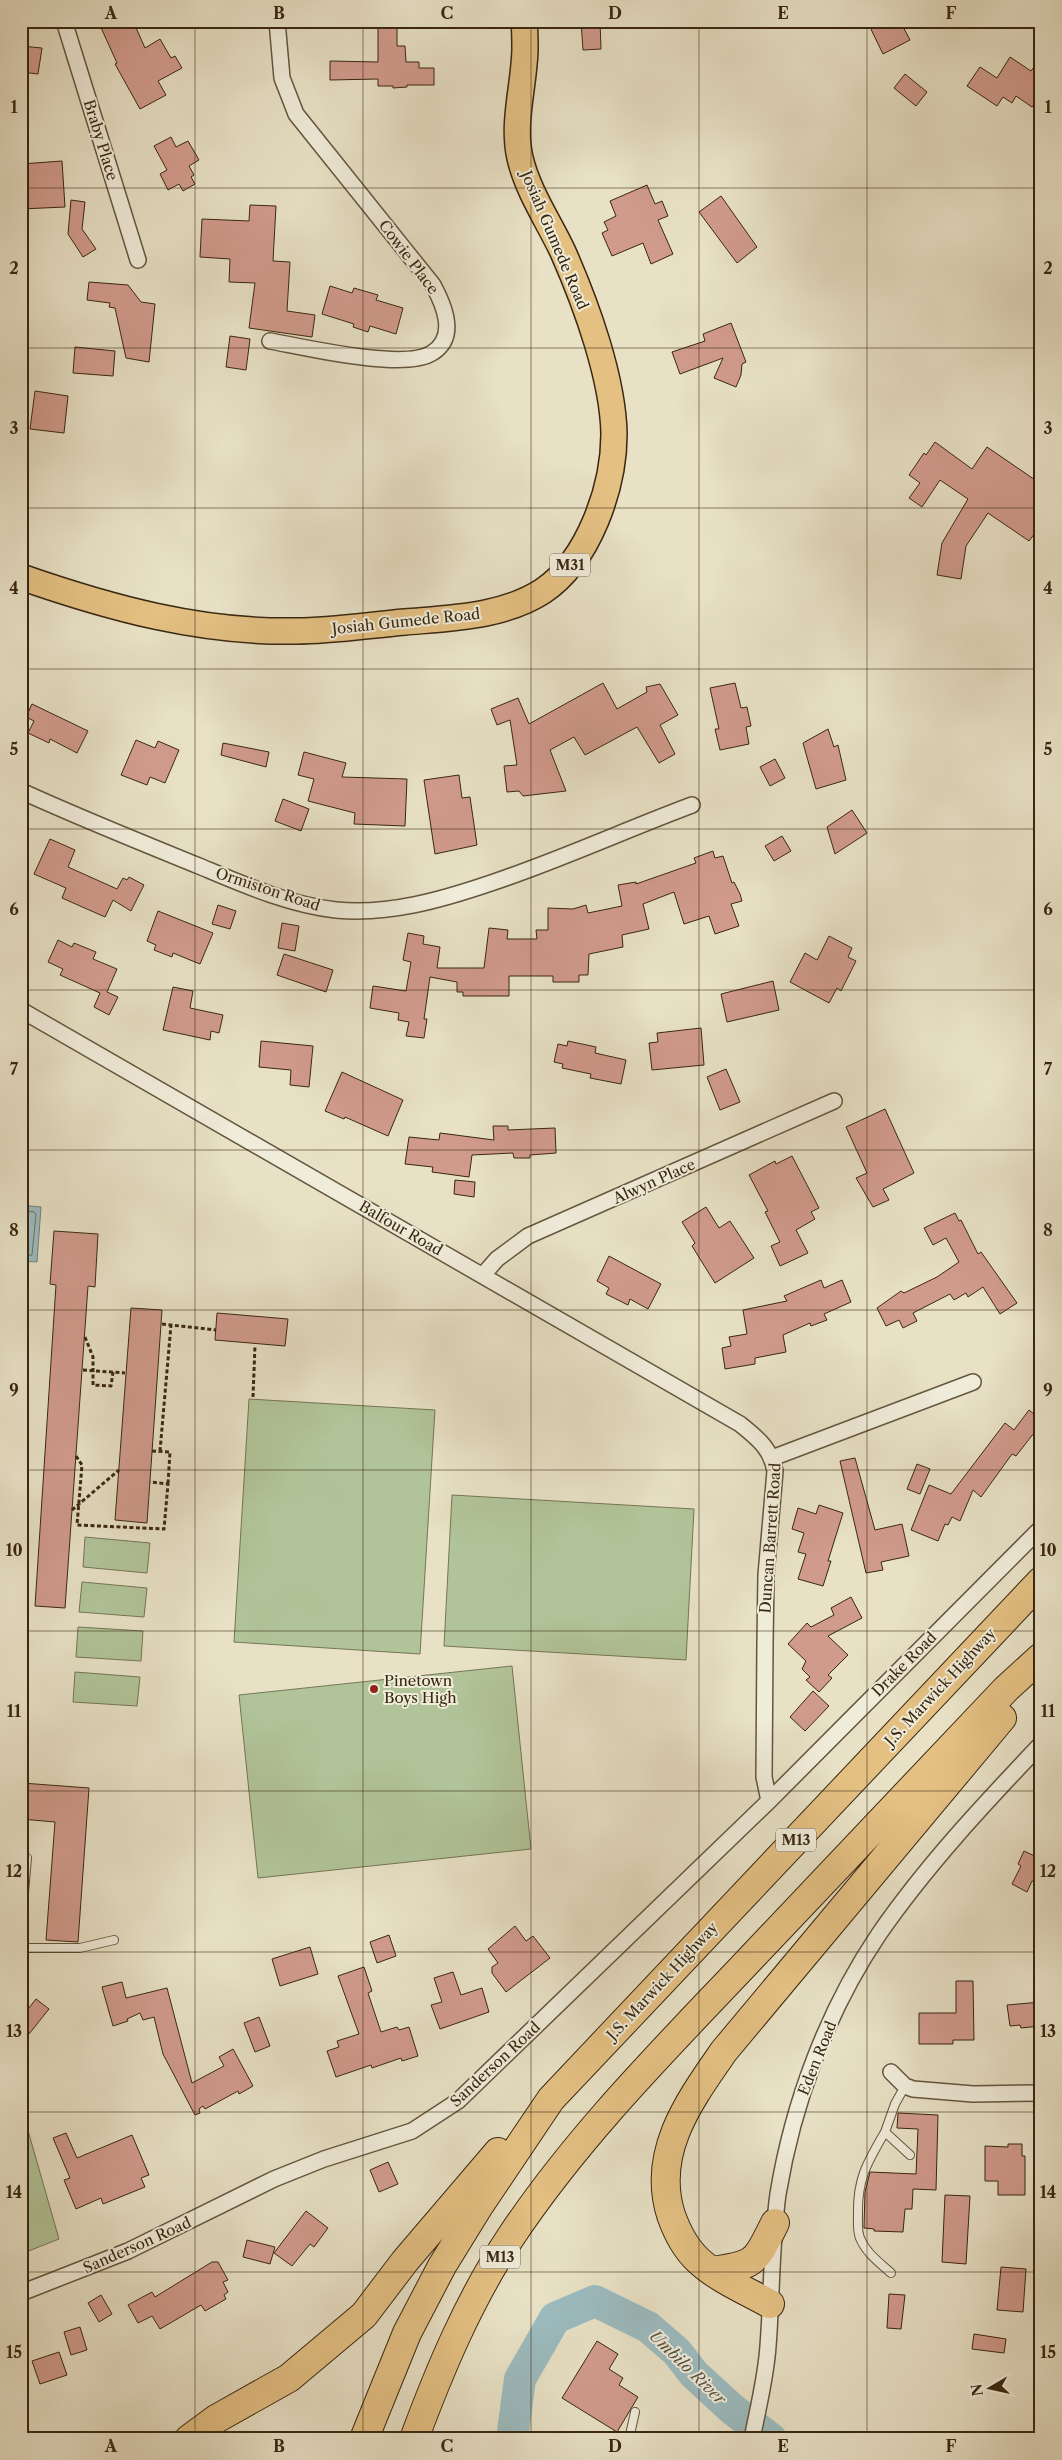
<svg xmlns="http://www.w3.org/2000/svg" width="1062" height="2460" viewBox="0 0 1062 2460" font-family="'Libre Caslon Text',serif">
<style>
.green{fill:#b1c499;stroke:#747654}
.water{fill:#9cbbbf;stroke:#748079}
.lines{fill:none;stroke-linecap:round;stroke-linejoin:round}
.shore{stroke:#6a7168;stroke-width:1}
.river{stroke:#9cbbbf;stroke-width:32}
.building{fill:#d19b8c;stroke:#382710}
.lane-casing{stroke:#64563e;stroke-width:10}
.street-casing{stroke:#64563e;stroke-width:18}
.primary-casing{stroke:#382710;stroke-width:28}
.highway-casing{stroke:#382710;stroke-width:30}
.path{stroke:#382710;stroke-width:3;stroke-dasharray:4 2.5;stroke-linecap:butt}
.lane{stroke:#f0ecda;stroke-width:8}
.street{stroke:#f0ecda;stroke-width:15}
.primary{stroke:#e4c083;stroke-width:25}
.highway{stroke:#e4c083;stroke-width:28}
.grid{fill:none;stroke:#382710;stroke-width:1;stroke-opacity:0.55}
.poi-dot{fill:#8f2418;stroke:#f0ecda;stroke-width:2}
.labels{text-anchor:middle;dominant-baseline:central;stroke-width:4;stroke-linejoin:round;paint-order:stroke}
.shield{fill:#f0ecda;stroke:#6f624d;stroke-width:1}
.shield-label{font-size:14px;font-weight:bold;fill:#382710}
.street-label{font-size:15px;fill:#382710;stroke:#f0ecda}
.poi-label{font-size:15px;fill:#382710;stroke:#f0ecda;text-anchor:start}
.water-label{font-size:16px;font-style:italic;fill:#565345;stroke:#f0ecda}
.neatline{fill:none;stroke:#382710;stroke-width:2}
.grid-label{font-size:16px;text-anchor:middle;font-weight:bold;fill:#382710}
</style>
<rect width="100%" height="100%" fill="#e8e1c6"/>
<filter id="stains"><feTurbulence type="fractalNoise" baseFrequency=".004" numOctaves="4"/><feColorMatrix values="0 0 0 0 .2 0 0 0 0 .09 0 0 0 0 .02 0 0 0 .5 -.17"/></filter>
<radialGradient id="worn" r=".72"><stop offset=".6" stop-color="#630" stop-opacity="0"/><stop offset="1" stop-color="#630" stop-opacity=".3"/></radialGradient>
<path class="green" d="M249 1399 435 1410 420 1654 234 1642Z
M452 1495 694 1509 686 1660 444 1646Z
M85 1537 150 1543 147 1573 83 1567Z
M82 1582 147 1588 144 1617 79 1612Z
M78 1627 143 1631 141 1661 76 1657Z
M512 1666 531 1849 258 1878 239 1695Z
M75 1672 140 1677 137 1706 73 1702Z
M21 2106 59 2239 21 2254Z"/>
<path class="water" d="M21 1205 41 1207 37 1262 21 1261Z"/>
<g class="lines">
<path class="shore" d="M21 1210 34 1212 36 1214 32 1255 21 1256"/>
<path class="river" d="M512 2439 520 2379 555 2318 595 2301 648 2327 677 2352 694 2374 731 2408 771 2439"/>
</g>
<path class="building" d="M98 21H133L145 48 160 39 171 58 175 56 182 68 158 81 166 95 140 109 115 64 117 63Z
M378 21H397V46H405L406 62H419V68H434V85H407V87L393 88V86H378V79L330 80V61L378 62Z
M581 21H600L601 49 583 50Z
M867 21H900L910 40 883 54Z
M21 46 42 48 38 74 21 72Z
M1010 57 1031 71 1041 57V94L1032 107 1016 96 1012 103 1003 97 997 106 967 86 980 67 997 78Z
M905 74 927 92 916 106 894 88Z
M171 137 176 147 188 141 199 160 189 166 194 175 191 177 195 184 183 191 179 184 168 190 160 174 167 170 154 146Z
M62 161 65 207 21 209V164Z
M647 185 655 204 662 201 668 216 658 220 673 254 651 264 643 243 612 256 602 233 608 230 604 222 616 216 610 201Z
M721 196 757 247 737 263 699 212Z
M71 200 85 202 82 229 96 249 83 257 68 234Z
M250 205 276 206 273 261 290 262 287 311 315 315 312 337 249 328 255 283 229 282 230 259 200 257 202 219 249 221Z
M89 282 128 285 141 302 155 304 149 362 126 358 115 308 109 307 110 303 87 300Z
M330 286 352 293 354 288 378 295 376 300 403 308 396 334 370 326 368 332 353 327 354 324 322 314Z
M731 323 746 362 742 364 741 375 736 387 714 378 723 358 680 374 672 352 705 341 703 334Z
M230 336 250 339 246 370 226 367Z
M75 347 115 351 113 376 73 373Z
M35 391 68 396 64 433 30 429Z
M935 442 972 469 987 447 1041 484V525L1029 541 988 513 966 546 961 579 937 575 942 543 968 499 940 480 922 507 909 498 920 483 909 475 924 453 926 455Z
M603 683 617 709 647 692 646 687 660 684 678 715 660 725 675 754 659 763 637 727 585 755 574 737 550 750 566 791 523 796 519 791 507 792 504 766 517 765 510 720 497 725 491 709 518 698 529 724Z
M735 683 741 708 747 707 751 726 746 727 749 744 720 750 715 729H719L710 688Z
M32 704 88 731 77 753 50 739 49 743 28 733 34 721 26 717Z
M828 729 834 747 838 745 846 780 816 789 803 743Z
M136 740 155 748 158 741 179 750 165 783 150 777 147 785 121 775Z
M223 743 269 752 266 767 221 755Z
M304 752 346 763 342 777 407 779 405 826 354 824 355 813 308 801 314 779 298 775Z
M775 759 785 778 770 786 760 767Z
M459 775 462 798 470 797 477 845 435 854 424 780Z
M283 799 309 809 301 831 275 821Z
M852 810 867 833 835 854 827 827Z
M782 836 791 851 774 861 765 846Z
M50 839 75 850 68 867 117 889 123 878 127 880 129 877 144 885 131 911 113 900 105 917 62 898 66 888 34 874Z
M713 851 715 858 723 856 732 883 734 882 740 894 742 901 731 904 739 926 715 934 709 916 684 924 674 892 643 904 649 929 622 935 623 947 589 954 588 975H579V982H553V976H509V996H463V992H457V982L430 977 424 1019H427L424 1038 406 1036 409 1022 398 1020 399 1013 370 1008 373 986 406 991 411 962 403 960 408 933 424 936 423 944 440 947 437 968H484L489 928 508 930 507 939H537L536 930H548V908L573 909 586 905 588 913 622 906 618 885 636 882V884L696 863 694 858Z
M218 905 236 911 230 929 212 924Z
M158 911 213 933 200 964 173 953 172 957 154 950 156 945 147 941Z
M282 923 299 926 295 951 278 948Z
M829 936 852 948 848 957 856 961 841 991 837 988 829 1003 790 982 805 953 817 960Z
M58 940 72 947 74 943 96 952 93 959 117 969 107 992 118 997 109 1015 94 1007 100 993 60 975 63 969 48 962Z
M284 954 333 970 326 992 277 975Z
M773 981 779 1010 727 1022 721 994Z
M173 987 193 991 190 1008 223 1015 219 1033 211 1031 210 1040 163 1030Z
M701 1028 704 1065 652 1070 649 1043 658 1042 657 1033Z
M261 1041 313 1046 309 1087 290 1085 291 1070 259 1067Z
M568 1041 596 1047 595 1053 626 1060 621 1084 590 1078 591 1074 562 1068 563 1064 554 1062 558 1044 567 1046Z
M726 1069 740 1102 720 1110 707 1077Z
M342 1072 403 1100 388 1136 345 1117 344 1119 325 1111Z
M885 1109 914 1173 883 1189 889 1200 873 1207 856 1178 867 1173 846 1127Z
M493 1126H508V1130L555 1128 556 1153 530 1155V1158H514L513 1153 472 1155 469 1177 432 1172 433 1167 405 1164 409 1137 439 1140 440 1133 494 1140Z
M792 1156 819 1208 811 1212 815 1219 796 1230 808 1253 780 1266 771 1246 780 1242 765 1212 768 1211 749 1175 775 1161 776 1164Z
M455 1180 475 1182 474 1197 454 1194Z
M706 1207 719 1228 730 1221 754 1258 715 1283 692 1246 695 1243 682 1222Z
M955 1213 959 1221 961 1220 978 1254 981 1252 1017 1303 1000 1314 983 1287 968 1297 966 1293 954 1300 950 1294 913 1313 917 1321 903 1328 899 1320 886 1326 877 1308 901 1291 904 1293 937 1277 959 1262 946 1238 933 1245 924 1228Z
M54 1231 98 1234 95 1287 88 1286 65 1608 35 1606 56 1285 50 1284Z
M609 1256 661 1284 648 1309 630 1299 628 1305 606 1294 609 1288 597 1281Z
M821 1280 824 1288 842 1280 851 1302 824 1314 827 1320 811 1326 810 1323 783 1335 786 1352 755 1358V1364L725 1369 722 1348 731 1346 729 1337 747 1334 743 1310 787 1301 784 1296Z
M131 1308 162 1310 147 1523 115 1520Z
M217 1313 288 1319 285 1346 215 1340Z
M1029 1410 1041 1420V1424L1016 1456 1012 1454 981 1497 973 1490 960 1521 952 1517 948 1525 945 1524 938 1541 911 1530 929 1485 951 1494 1005 1423 1014 1430Z
M855 1458 875 1530 902 1524 909 1556 881 1562 883 1570 866 1573 840 1461Z
M917 1464 930 1469 920 1494 907 1489Z
M819 1505 843 1513 828 1561H831L823 1586 798 1579 806 1554 798 1552 804 1533 792 1529 798 1508 816 1514Z
M851 1597 862 1618 828 1636 848 1655 828 1675 832 1678 819 1692 806 1680 810 1677 802 1669 806 1661 788 1644 807 1623 811 1627 834 1615 831 1608Z
M813 1691 829 1706 805 1731 790 1717Z
M22 1783 89 1788 78 1942 46 1940 55 1822 21 1819Z
M1024 1851 1041 1859V1885L1032 1881 1027 1892 1012 1884 1021 1866 1018 1864Z
M515 1926 526 1941 533 1936 550 1958 506 1992 492 1973V1967L498 1963 488 1949Z
M389 1935 396 1956 377 1963 370 1942Z
M310 1947 318 1974 280 1986 272 1959Z
M364 1967 372 1991 368 1993 381 2032 397 2027 399 2030 409 2027 418 2056 402 2061 401 2058 372 2068 371 2065 336 2077 327 2051 339 2047 337 2041 359 2034 338 1976Z
M453 1972 461 1995 482 1988 489 2012 440 2029 431 2005 442 2002 434 1978Z
M956 1981H973L974 2040H953V2044H919V2013H956Z
M122 1982 126 1998 167 1988 192 2083 224 2066 219 2057 233 2049 253 2086 239 2094 238 2091 205 2109 203 2106 199 2109 200 2113 195 2115 163 2054 154 2017 143 2020 140 2013 127 2019 128 2021 113 2026 102 1987Z
M36 1999 49 2009 29 2034 21 2028V2018Z
M1041 2002V2026L1021 2028 1020 2025 1010 2026 1007 2005Z
M259 2017 270 2046 255 2052 244 2023Z
M898 2113 938 2115 936 2190 913 2189 912 2209H905L903 2232 874 2231V2229L864 2228V2226L865 2192 870 2172 916 2174 918 2129 897 2128Z
M66 2133 77 2158 132 2135 149 2175 141 2178 145 2187 103 2204 101 2198 76 2209 64 2180 70 2178 53 2138Z
M1008 2144H1022V2156H1025V2195H998V2181H985V2146L1008 2147Z
M388 2162 398 2184 379 2192 370 2170Z
M945 2195 970 2196 966 2264 942 2262Z
M306 2211 328 2228 314 2247 310 2244 292 2266 274 2253Z
M247 2240 275 2247 270 2264 243 2257Z
M212 2262H218L228 2280 223 2282 228 2292 224 2295 226 2299 205 2311 201 2305 160 2329 152 2316 138 2323 128 2305 152 2292 155 2297Z
M1001 2267 1026 2269 1023 2312 997 2310Z
M889 2294 905 2295 901 2329 887 2328Z
M101 2295 112 2314 99 2322 88 2303Z
M80 2327 87 2350 71 2355 64 2332Z
M974 2334 1006 2339 1004 2353 972 2349Z
M597 2341 618 2354 609 2369 623 2378 619 2385 638 2397 617 2432 562 2398Z
M59 2352 67 2375 40 2384 32 2361Z"/>
<g class="lines">
<defs>
<path id="lane" d="M21 1927 27 1858
M21 1948H80L114 1940
M905 2086 895 2104 885 2132 910 2155
M885 2132C867 2163 857 2179 858 2215 858 2223 857 2230 860 2238 866 2253 880 2263 891 2273
M629 2439 635 2412"/>
<path id="street" d="M64 21 138 260
M270 341C304 347 404 371 432 353 458 337 444 305 433 285L296 114 282 78 277 21
M21 791C80 818 140 842 199 866 242 884 289 905 336 910 389 915 441 900 491 883 560 860 625 830 692 805
M21 1010 740 1424C757 1438 771 1448 775 1471L766 1575 765 1643 764 1777 769 1801
M483 1275 497 1259 528 1236 834 1101
M772 1458 973 1382
M891 2072 905 2086 913 2089 973 2094 1041 2093
M21 2293 128 2251 274 2179 324 2159 412 2131 458 2101 769 1801 1041 1528
M752 2439C758 2408 766 2377 768 2346 772 2296 771 2245 778 2194 793 2103 827 2011 879 1934 926 1866 984 1804 1041 1744"/>
<path id="primary" d="M21 577C110 608 201 633 296 631 332 631 369 625 405 622 451 618 503 617 543 591 589 560 614 487 614 434 613 378 586 304 563 252 549 222 528 192 520 158 512 123 524 86 525 50 525 40 525 31 524 21"/>
<path id="highway" d="M712 2271C757 2265 755 2262 775 2223
M770 2304C747 2291 718 2279 698 2260 685 2248 677 2232 671 2215 651 2152 690 2100 724 2051L1002 1718
M189 2439 216 2419 289 2378 364 2315 405 2261 498 2152
M364 2439 407 2333 442 2266 479 2206 551 2099 1041 1581
M414 2439C440 2369 469 2300 510 2238 579 2134 668 2046 753 1956 838 1867 922 1778 1006 1689L1041 1657"/>
</defs>
<use href="#lane" class="lane-casing"/>
<use href="#street" class="street-casing"/>
<use href="#primary" class="primary-casing"/>
<use href="#highway" class="highway-casing"/>
<path class="path" d="M162 1324 216 1330
M85 1337 93 1357V1385L111 1386 113 1372
M83 1370 125 1373
M253 1397 255 1345
M152 1451 170 1452 168 1484
M160 1451 171 1325
M76 1456 82 1465 77 1525 164 1529 168 1484 150 1482
M72 1510 119 1470
M21 1636H29"/>
<use href="#lane" class="lane"/>
<use href="#street" class="street"/>
<use href="#primary" class="primary"/>
<use href="#highway" class="highway"/>
</g>
<path class="grid" d="M195 21V2439M363 21V2439M531 21V2439M699 21V2439M867 21V2439M21 188H1041M21 348H1041M21 508H1041M21 669H1041M21 829H1041M21 990H1041M21 1150H1041M21 1310H1041M21 1470H1041M21 1631H1041M21 1791H1041M21 1952H1041M21 2112H1041M21 2272H1041"/>
<circle class="poi-dot" cx="374" cy="1689" r="5"/>
<g class="labels">
<g class="shield">
<rect x="550" y="553.5" width="40" height="23" rx="4"/>
<rect x="776" y="1828.5" width="40" height="23" rx="4"/>
<rect x="480" y="2245.5" width="40" height="23" rx="4"/>
</g>
<g class="shield-label">
<text x="570" y="565">M31</text>
<text x="796" y="1840">M13</text>
<text x="500" y="2257">M13</text>
</g>
<g class="street-label">
<text transform="translate(101 140) rotate(73)">Braby Place</text>
<text transform="translate(555 240) rotate(67)">Josiah Gumede Road</text>
<text transform="translate(409 257) rotate(53)">Cowie Place</text>
<text transform="translate(406 621) rotate(-6)">Josiah Gumede Road</text>
<text transform="translate(268 889) rotate(18)">Ormiston Road</text>
<text transform="translate(654 1181) rotate(-24)">Alwyn Place</text>
<text transform="translate(401 1228) rotate(30)">Balfour Road</text>
<text transform="translate(770 1538) rotate(-86)">Duncan Barrett Road</text>
<text transform="translate(904 1664) rotate(-45)">Drake Road</text>
<text transform="translate(940 1687) rotate(-47)">J.S. Marwick Highway</text>
<text transform="translate(662 1981) rotate(-47)">J.S. Marwick Highway</text>
<text transform="translate(817 2058) rotate(-68)">Eden Road</text>
<text transform="translate(495 2064) rotate(-43)">Sanderson Road</text>
<text transform="translate(137 2245) rotate(-24)">Sanderson Road</text>
</g>
<g class="poi-label">
<text x="384" y="1680">Pinetown<tspan x="384" dy="17">Boys High</tspan></text>
</g>
<g class="water-label">
<text transform="translate(688 2367) rotate(44)">Umbilo River</text>
</g>
</g>
<rect width="1062" height="2460" fill="none" stroke="#e8e1c6" stroke-width="55"/>
<g transform="translate(990 2388) rotate(261)" stroke="#f0ecda" stroke-width="4" paint-order="stroke">
<path d="M0-4L9 19L0 12L-9 19Z" fill="#382710"/>
<text y="-8" font-size="14" font-weight="bold" text-anchor="middle" fill="#382710">N</text>
</g>
<rect x="28" y="28" width="1006" height="2404" class="neatline"/>
<g class="grid-label">
<text x="111" y="19">A</text>
<text x="279" y="19">B</text>
<text x="447" y="19">C</text>
<text x="615" y="19">D</text>
<text x="783" y="19">E</text>
<text x="951" y="19">F</text>
<text x="14" y="113">1</text>
<text x="1048" y="113">1</text>
<text x="14" y="274">2</text>
<text x="1048" y="274">2</text>
<text x="14" y="434">3</text>
<text x="1048" y="434">3</text>
<text x="14" y="594">4</text>
<text x="1048" y="594">4</text>
<text x="14" y="755">5</text>
<text x="1048" y="755">5</text>
<text x="14" y="915">6</text>
<text x="1048" y="915">6</text>
<text x="14" y="1075">7</text>
<text x="1048" y="1075">7</text>
<text x="14" y="1236">8</text>
<text x="1048" y="1236">8</text>
<text x="14" y="1396">9</text>
<text x="1048" y="1396">9</text>
<text x="14" y="1556">10</text>
<text x="1048" y="1556">10</text>
<text x="14" y="1717">11</text>
<text x="1048" y="1717">11</text>
<text x="14" y="1877">12</text>
<text x="1048" y="1877">12</text>
<text x="14" y="2037">13</text>
<text x="1048" y="2037">13</text>
<text x="14" y="2198">14</text>
<text x="1048" y="2198">14</text>
<text x="14" y="2358">15</text>
<text x="1048" y="2358">15</text>
<text x="111" y="2452">A</text>
<text x="279" y="2452">B</text>
<text x="447" y="2452">C</text>
<text x="615" y="2452">D</text>
<text x="783" y="2452">E</text>
<text x="951" y="2452">F</text>
</g>
<rect width="100%" height="100%" filter="url(#stains)"/>
<rect width="100%" height="100%" fill="url(#worn)"/>
</svg>
